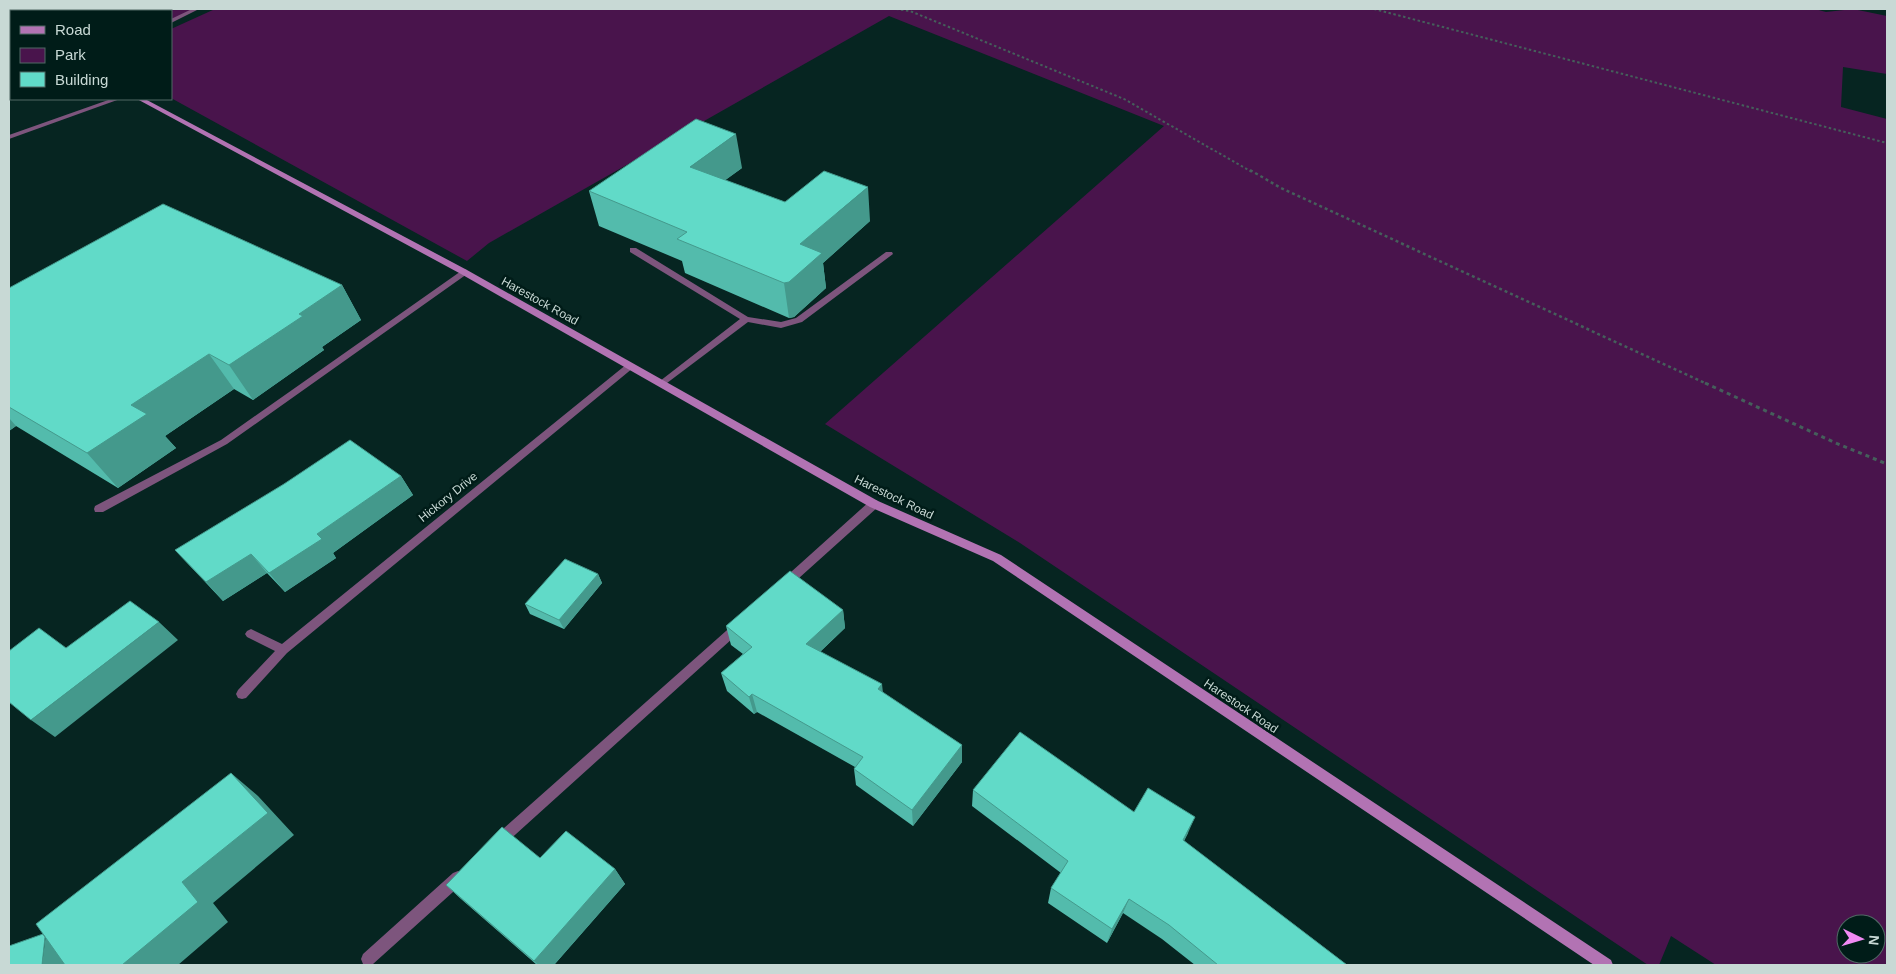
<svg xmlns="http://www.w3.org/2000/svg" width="1896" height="974" viewBox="0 0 1896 974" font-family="Arial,sans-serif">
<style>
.green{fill:#49144c;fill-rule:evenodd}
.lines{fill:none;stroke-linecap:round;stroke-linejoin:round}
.path-far2{stroke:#455f5b;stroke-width:2;stroke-dasharray:2.5 2.5;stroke-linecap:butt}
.path-far1{stroke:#455f5b;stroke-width:2.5;stroke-dasharray:3 3;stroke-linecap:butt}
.path{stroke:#455f5b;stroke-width:3;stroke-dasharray:4 4;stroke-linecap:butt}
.lane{fill:#7d557d;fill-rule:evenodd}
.street{fill:#7d557d;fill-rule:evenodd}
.secondary{fill:#b273b3;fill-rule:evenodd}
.wall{fill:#53bbac}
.shaded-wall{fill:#44998c}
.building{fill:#61dac8;stroke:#44998c}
.labels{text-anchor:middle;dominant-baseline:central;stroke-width:5;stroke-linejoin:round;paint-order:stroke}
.street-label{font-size:12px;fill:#c8d9d5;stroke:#001c18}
</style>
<rect width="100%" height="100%" fill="#062521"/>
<path class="green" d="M26 9H196L171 20V11H30Z
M215 9H1815L1826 12 1853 9 1887 16V74L1843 67 1841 107 1887 119V965H1716L1671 936 1659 965H1648L1020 543 825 424 1164 126 889 16 489 243 467 261 171 98V29ZM1846 924H1876V954H1846Z"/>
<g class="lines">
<path class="path-far2" d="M896 9 910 11 1124 99 1252 172
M1374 9 1887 143"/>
<path class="path-far1" d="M1250 170 1281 188 1707 384"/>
<path class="path" d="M1705 383 1838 444 1887 464"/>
<path class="lane" d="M630 248H636L748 317 781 322 796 318 886 252H892L893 254 802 322 781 328 748 322 663 386 658 383 660 381 740 319 630 252Z
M464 269 467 270V274L227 444 103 512H95L94 509 95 506 221 440Z
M874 500 878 501 879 504 878 507 789 587 785 588 781 587 780 584 781 581 870 501Z
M739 621 743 623 745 626 743 629 505 844 500 846 495 844 494 840 495 836 735 623Z
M458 871 463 873 465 878 463 883 373 964 370 965 363 964 361 959 363 954 453 873Z"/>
<path class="street" d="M192 9H199L171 23V19Z
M111 99H120L9 139V135Z
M630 363 634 366 633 368 287 653 246 698 242 699 238 698 236 694 238 690 275 651 247 637 245 634 247 631 251 629 255 631 282 644 627 364Z"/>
<path class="secondary" d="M9 9 13 11H11V15L9 14Z
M137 99H145L467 270 878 501 1001 555 1611 960 1613 965H1594L993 561 870 507 461 274Z"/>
</g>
<path class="wall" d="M742 168 725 180 785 202 870 221 823 263 826 288 794 317 789 318 685 273 682 261 599 226 589 191Z
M342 285 361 320 322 347 324 350 253 400 234 389 165 436 176 448 118 488 16 426 9 431V288Z
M401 476 413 495 333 553 336 558 285 592 267 573 223 601 175 550Z
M598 574 602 583 564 629 530 614 525 604Z
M843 610 845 628 820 652 962 745V762L913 826 856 785 854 769 855 767 757 712 754 714 727 691 721 673 743 654 731 645 726 626Z
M973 790 1134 812 1188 833 1184 841 1347 965H1195L1162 939 1123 913 1107 943 1048 903 1051 888 1061 873 972 806Z
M540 858 615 869 625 884 554 965H537L461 899 446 885Z"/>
<path class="shaded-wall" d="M736 134 742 168 697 201 690 167Z
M868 187 870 221 823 263 826 288 794 317 789 318 784 283 800 244Z
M342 285 361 320 322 347 324 350 253 400 229 365 299 314Z
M209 354 234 389 165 436 176 448 118 488 87 453 131 405Z
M9 418 16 426 9 431Z
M401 476 413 495 333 553 336 558 285 592 269 573 317 534Z
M251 554 267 573 223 601 206 582Z
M598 574 602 583 564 629 559 620Z
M843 610 845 628 809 662 806 644Z
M159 622 178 640 55 737 31 720Z
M882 684 884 702 878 689Z
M752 694 757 712 754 714 749 697Z
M962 745V762L913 826 912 810Z
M231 773 258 796 294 835 213 903 228 922 178 965H122Z
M1195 817 1188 833 1176 856 1183 840Z
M615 869 625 884 554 965H538L534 961Z
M1129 899 1123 913 1107 943 1112 929Z
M46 933 70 965H42Z"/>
<path class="building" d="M696 119 736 134 690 167 785 202 824 171 868 187 800 244 822 253 789 282 784 283 677 239 687 232 589 191Z
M163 204 342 285 299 314 303 316 229 365 209 354 131 405 147 414 87 453 9 407V288Z
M350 440 401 476 317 534 322 539 269 573 251 554 206 582 175 550 284 484Z
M565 559 598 574 559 620 525 604Z
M790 571 843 610 806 644 882 684 878 689 962 745 912 810 854 769 863 757 752 694 749 697 721 673 752 647 726 626Z
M130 601 159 622 31 720 9 702V651L39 628 66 648Z
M1020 732 1134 812 1148 788 1195 817 1183 840 1347 965H1218L1169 925 1129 899 1112 929 1051 888 1068 861 973 790Z
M231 773 268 813 182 882 198 902 122 965H65L36 924Z
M502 827 540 858 566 831 615 869 534 961 446 885Z
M43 934 45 937 42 965H9V946Z"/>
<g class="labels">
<g class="street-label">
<text transform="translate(540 301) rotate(29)">Harestock Road</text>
<text transform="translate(448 497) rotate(-39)">Hickory Drive</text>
<text transform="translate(894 497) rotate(26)">Harestock Road</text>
<text transform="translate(1241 706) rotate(34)">Harestock Road</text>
</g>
</g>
<rect width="1896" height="974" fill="none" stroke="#c8d9d5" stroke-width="20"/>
<rect x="10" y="10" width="162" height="90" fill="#001c18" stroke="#506864"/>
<rect x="20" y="26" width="25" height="8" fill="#b273b3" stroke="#506864"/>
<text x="55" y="35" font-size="15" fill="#c8d9d5">Road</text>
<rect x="20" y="48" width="25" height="15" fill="#49144c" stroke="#506864"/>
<text x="55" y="60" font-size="15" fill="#c8d9d5">Park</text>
<rect x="20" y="72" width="25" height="15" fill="#61dac8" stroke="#506864"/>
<text x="55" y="85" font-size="15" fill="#c8d9d5">Building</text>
<g transform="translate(1861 939) rotate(95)"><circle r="24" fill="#001c18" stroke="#506864"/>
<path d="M0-4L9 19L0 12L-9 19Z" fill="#f18af4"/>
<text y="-8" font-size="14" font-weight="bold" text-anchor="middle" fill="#c8d9d5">N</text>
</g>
</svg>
